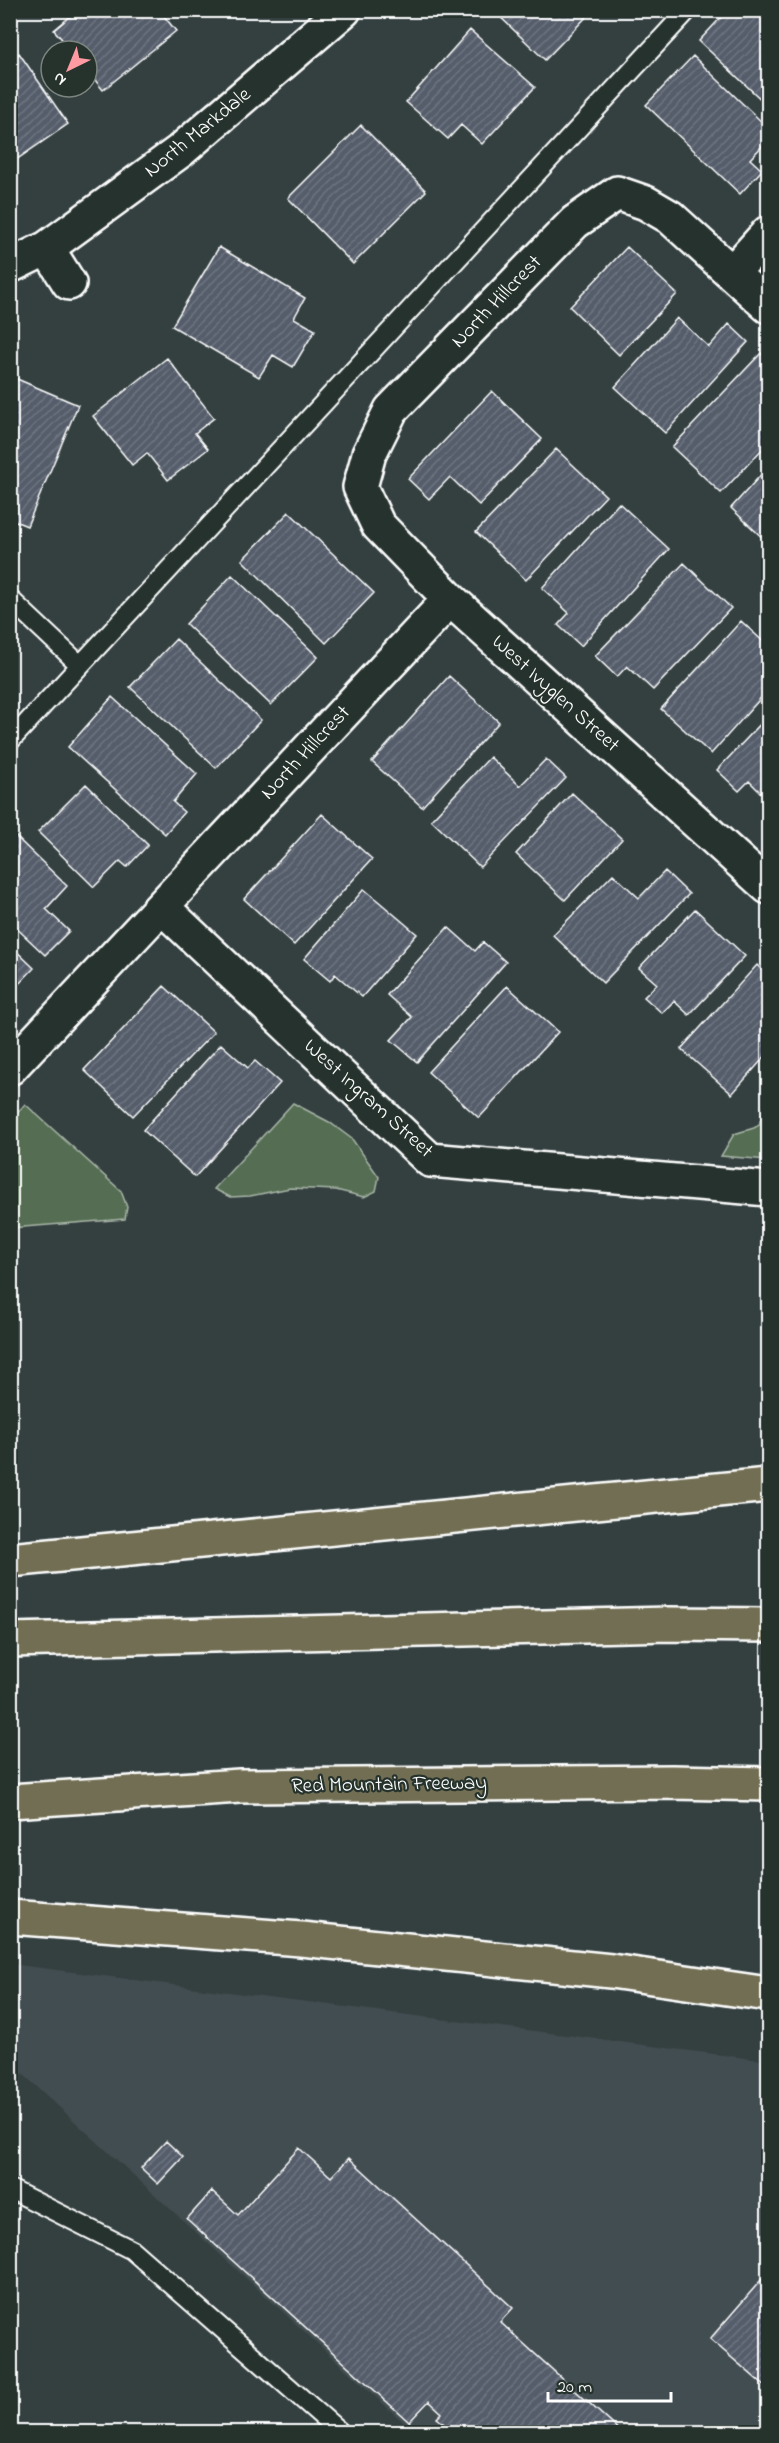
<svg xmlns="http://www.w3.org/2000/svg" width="779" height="2443" viewBox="0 0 779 2443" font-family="'Indie Flower',sans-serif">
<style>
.built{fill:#424d51}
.green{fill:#556e53;stroke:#aab6a9;stroke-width:1.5}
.building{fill:url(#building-hatch);stroke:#fff;stroke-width:1.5}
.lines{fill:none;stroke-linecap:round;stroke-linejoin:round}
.lane-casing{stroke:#fff;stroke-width:22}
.street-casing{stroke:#fff;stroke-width:38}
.highway-casing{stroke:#fff;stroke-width:38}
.lane{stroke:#26332d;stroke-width:18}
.street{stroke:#26332d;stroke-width:33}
.highway{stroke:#726e52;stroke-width:33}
.labels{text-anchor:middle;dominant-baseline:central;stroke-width:4.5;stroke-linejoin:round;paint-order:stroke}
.street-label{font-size:21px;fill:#fff;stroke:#26332d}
</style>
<defs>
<pattern id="building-hatch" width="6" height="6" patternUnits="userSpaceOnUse" patternTransform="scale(1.5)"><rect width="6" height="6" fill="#555d6b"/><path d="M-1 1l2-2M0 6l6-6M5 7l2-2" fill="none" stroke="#6e7581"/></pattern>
</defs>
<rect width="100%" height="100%" fill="#344040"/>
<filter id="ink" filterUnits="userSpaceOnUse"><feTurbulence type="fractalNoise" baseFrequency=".0167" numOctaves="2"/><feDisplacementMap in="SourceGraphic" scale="12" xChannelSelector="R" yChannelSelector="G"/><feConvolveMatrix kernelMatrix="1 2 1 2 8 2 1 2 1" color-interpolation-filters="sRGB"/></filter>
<g filter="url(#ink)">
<path class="built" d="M10 1964 768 2061V2432H414L11 2063Z"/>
<path class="green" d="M768 1094V1160L721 1156 734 1134 754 1128 759 1125Z
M293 1103 329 1122 352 1139 379 1177 376 1191 364 1197 336 1190 290 1188 250 1196 230 1197 214 1189Z
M25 1104 121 1191 127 1207 125 1219 11 1228V1120Z"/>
<path class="building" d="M78 10H159L176 31 103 90 87 70V51H72L54 30Z
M493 10H593L545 60Z
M728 10H764L768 14V106L699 41Z
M470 30 535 87 482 144 461 125 448 139 406 102Z
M19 53 68 124 10 164V60Z
M693 56 768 128V140L750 159 762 170 740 194 646 105Z
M361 125 426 191 353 264 288 198Z
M219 247 305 298 294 318 315 330 293 367 273 355 259 377 172 326Z
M627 247 677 294 619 355 570 307Z
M677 318 709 347 729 324 748 342 665 433 615 387Z
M761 353 768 360V443L721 493 672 447Z
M167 358 214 418 195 433 208 449 168 480 147 453 132 465 93 416Z
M10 376 78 405 27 526 10 519Z
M492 391 542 439 479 505 450 477 429 499 408 479Z
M556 449 606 496 526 580 476 532Z
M768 467V543L731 508Z
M619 503 669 549 581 646 558 625 569 613 542 588Z
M289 512 374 593 326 643 242 560Z
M684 563 731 608 653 690 627 666 617 677 595 656Z
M232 575 318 657 271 705 186 624Z
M741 621 768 646V690L711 754 661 709Z
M176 639 261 720 216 768 130 687Z
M449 676 499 722 422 807 372 762Z
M112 697 197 774 173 802 184 812 165 834 68 747Z
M768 716V800L749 781 739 791 717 770Z
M490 757 520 786 546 759 566 778 480 867 431 820Z
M86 784 148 845 127 867 120 861 94 887 38 832Z
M572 793 622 839 565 900 516 854Z
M322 814 372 859 294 945 244 899Z
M10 831 67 886 46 909 69 931 45 955 10 922Z
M665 871 689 894 603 983 553 935 613 874 639 898Z
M364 889 417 934 362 997 335 974 330 981 304 959Z
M695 909 745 956 689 1015 674 1001 662 1013 644 997 657 984 639 968Z
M448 927 475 951 483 942 506 962 417 1062 391 1040 412 1017 387 995Z
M10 945 34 968 17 986 10 980Z
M757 965 768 976V1053L732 1094 681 1049Z
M164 986 214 1032 133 1116 84 1070Z
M507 986 558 1032 479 1118 428 1072Z
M221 1044 248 1068 255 1061 280 1083 195 1177 143 1130Z
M166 2141 183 2157 158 2184 141 2168Z
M299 2148 331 2177 349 2158 513 2308 500 2322 621 2432H454L437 2418 442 2413 429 2401 409 2422 187 2219 212 2191 238 2215Z
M768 2272V2389L710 2339Z"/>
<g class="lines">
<defs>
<path id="lane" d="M10 599 80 665
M10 741 688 10
M10 2189 132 2250 340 2432"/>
<path id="street" d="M47 248 69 283
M10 266 47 248 180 151 344 10
M732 273 768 233
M768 306 670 217 646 203 617 193 575 222 391 410 369 454 360 487 378 525 450 599 768 887
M162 907 430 1160 768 1189
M10 1068 450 599"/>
<path id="highway" d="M10 1560 768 1485
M10 1640 670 1624 768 1625
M10 1801 240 1786 672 1782 768 1784
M10 1917 301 1939 611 1971 768 1994"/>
</defs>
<use href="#lane" class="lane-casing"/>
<use href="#street" class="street-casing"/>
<use href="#highway" class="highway-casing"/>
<use href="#lane" class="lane"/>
<use href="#street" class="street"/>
<use href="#highway" class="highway"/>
</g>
</g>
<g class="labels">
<g class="street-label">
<text transform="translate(198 133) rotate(-39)">North Markdale</text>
<text transform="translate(497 302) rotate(-46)">North Hillcrest</text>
<text transform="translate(555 694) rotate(42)">West Ivyglen Street</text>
<text transform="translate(306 753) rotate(-47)">North Hillcrest</text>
<text transform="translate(368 1099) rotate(42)">West Ingram Street</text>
<text transform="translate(389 1785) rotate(-1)">Red Mountain Freeway</text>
</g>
</g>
<rect width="779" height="2443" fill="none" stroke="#26332d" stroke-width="36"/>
<rect x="18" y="18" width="743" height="2407" fill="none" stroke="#fff" stroke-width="2" filter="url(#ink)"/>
<g transform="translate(69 69) rotate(223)"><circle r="28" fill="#26332d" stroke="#7d8581" stroke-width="1.5"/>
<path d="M0-4.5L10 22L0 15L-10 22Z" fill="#ff9aa2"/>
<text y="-9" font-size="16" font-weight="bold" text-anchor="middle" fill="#ffffff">N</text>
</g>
<path d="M548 2392v9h123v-9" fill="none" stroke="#ffffff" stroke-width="3"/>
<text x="557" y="2392" font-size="18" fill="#ffffff" stroke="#26332d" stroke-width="4.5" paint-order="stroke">20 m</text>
</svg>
